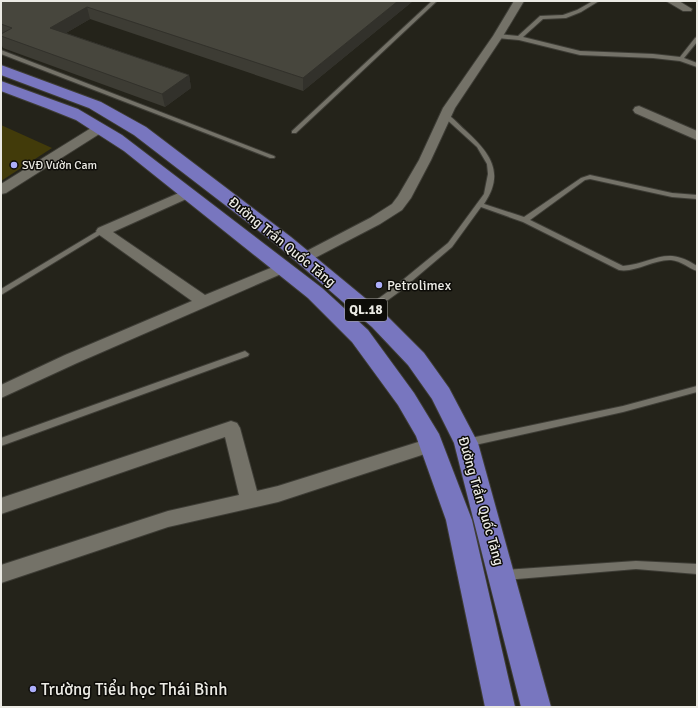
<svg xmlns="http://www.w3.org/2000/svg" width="698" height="708" viewBox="0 0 698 708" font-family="Signika,sans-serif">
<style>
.green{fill:#423b0a}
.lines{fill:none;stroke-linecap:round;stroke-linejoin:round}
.service-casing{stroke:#3e3d36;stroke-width:2}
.minor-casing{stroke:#3e3d36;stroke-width:2}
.trunk-casing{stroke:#3e3d36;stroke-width:2}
.service{fill:#747268;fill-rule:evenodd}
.minor{fill:#747268;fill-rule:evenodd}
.trunk{fill:#7876bf;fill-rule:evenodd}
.wall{fill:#3d3c34}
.shaded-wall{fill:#32312b}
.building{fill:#47463d;stroke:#32312b}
.poi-dot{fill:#adaffb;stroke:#0d0c08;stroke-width:1.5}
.labels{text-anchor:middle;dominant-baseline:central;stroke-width:3;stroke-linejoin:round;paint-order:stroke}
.far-poi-label{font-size:12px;fill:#ebeae4;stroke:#0d0c08;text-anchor:start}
.shield{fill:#0d0c08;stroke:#a8a7a2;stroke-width:1}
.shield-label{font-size:13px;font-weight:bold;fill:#ebeae4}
.street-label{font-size:14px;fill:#ebeae4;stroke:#0d0c08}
.poi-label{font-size:14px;fill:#ebeae4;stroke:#0d0c08;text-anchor:start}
.near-poi-label{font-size:17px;fill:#ebeae4;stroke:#0d0c08;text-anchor:start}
</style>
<rect width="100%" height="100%" fill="#24231a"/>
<path class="green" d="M1 125 52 148 1 181Z"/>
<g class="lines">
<defs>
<path id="service" d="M432 1H437L296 133H292V131Z
M593 1H599L581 12 566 18 543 19 523 37 580 51 653 54 680 57 695 38 697 37V42L684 58 697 63V67L680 61 653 58 580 55 519 40 498 38 495 36 498 34 518 36 540 16 563 15 577 10Z
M1 50 274 156 275 157 274 158H270L1 54Z
M446 114C453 117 459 125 465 130 489 152 506 172 484 204L524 217 581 178 590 175 672 193 697 195V199L672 197 590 179 585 180 530 220 623 266C654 263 666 245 697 266V271C688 268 682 261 671 260 654 259 635 273 619 270L523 222 481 207 452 247 399 292 370 313H364L363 311 364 309 393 288 448 243 484 194 488 174 487 164 477 147 444 117V115Z
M101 229H105L106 231 1 295V289Z
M245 351 249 354 248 356 1 446V438Z
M697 386V392L623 412 466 447 463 446 462 443 463 440 466 439 623 406Z
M636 561 697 564V574L636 569 504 580 501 578 499 575 501 572 504 570Z"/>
<path id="minor" d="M514 1H524L503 36 455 108 431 160 411 198 402 210 380 224 309 261 304 263 299 261 297 258 299 255 370 218 392 204 398 196 419 160 443 108 493 36Z
M666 1H679L692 9 691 11H683Z
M639 106 697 131V140L635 113 633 110 635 107Z
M100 124 104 125 106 128 104 131 6 193 1 194V184L96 125Z
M188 189 193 190 195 193 193 196 113 232 205 295 278 265 283 263 288 265 290 268 288 271 77 363 1 398V385L65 355 192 301 98 234 96 231 98 228Z
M231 421 237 423 240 428 257 491 278 486 431 438 437 440 440 445 437 450 278 502 168 527 1 583V565L168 511 239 495 225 437 1 514V498Z"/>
<path id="trunk" d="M1 65 101 102 146 127 291 237 388 317 424 353 449 388 478 443 551 707H521L454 443 432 399 408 365 372 327 277 245 134 135 89 108 1 75Z
M1 81 78 109 122 135 322 288 368 330 414 393 439 434 472 520 515 707H485L446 520 416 436 398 405 352 342 308 298 124 151 76 120 46 108 1 91Z"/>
</defs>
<use href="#service" class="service-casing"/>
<use href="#minor" class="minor-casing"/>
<use href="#trunk" class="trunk-casing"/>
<use href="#service" class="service"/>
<use href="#minor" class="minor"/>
<use href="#trunk" class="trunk"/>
</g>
<path class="wall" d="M1 1H413L303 91 90 19 66 33 189 75 191 88 165 107 3 48 1 44Z"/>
<path class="shaded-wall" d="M398 1H413L303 91V78Z
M87 7 90 19 54 40 50 28Z
M189 75 191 88 165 107 162 94Z"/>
<path class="building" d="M1 1H398L303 78 87 7 50 28 189 75 162 94 1 36V34L12 28 1 24Z"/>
<g class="poi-dot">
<circle cx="14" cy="165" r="4"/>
<circle cx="379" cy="285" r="4"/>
<circle cx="33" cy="689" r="4"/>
</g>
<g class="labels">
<g class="far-poi-label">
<text x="22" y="165">SVĐ Vườn Cam</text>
</g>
<rect class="shield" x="345" y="299" width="42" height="22" rx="3"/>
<g class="shield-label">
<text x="366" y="310">QL.18</text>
</g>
<g class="street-label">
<text transform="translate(282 242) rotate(39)">Đường Trần Quốc Tảng</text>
<text transform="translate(481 501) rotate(74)">Đường Trần Quốc Tảng</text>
</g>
<g class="poi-label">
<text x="387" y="285">Petrolimex</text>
</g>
<g class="near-poi-label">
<text x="41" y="689">Trường Tiểu học Thái Bình</text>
</g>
</g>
<rect width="698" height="708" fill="none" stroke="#ebeae4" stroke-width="4"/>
</svg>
